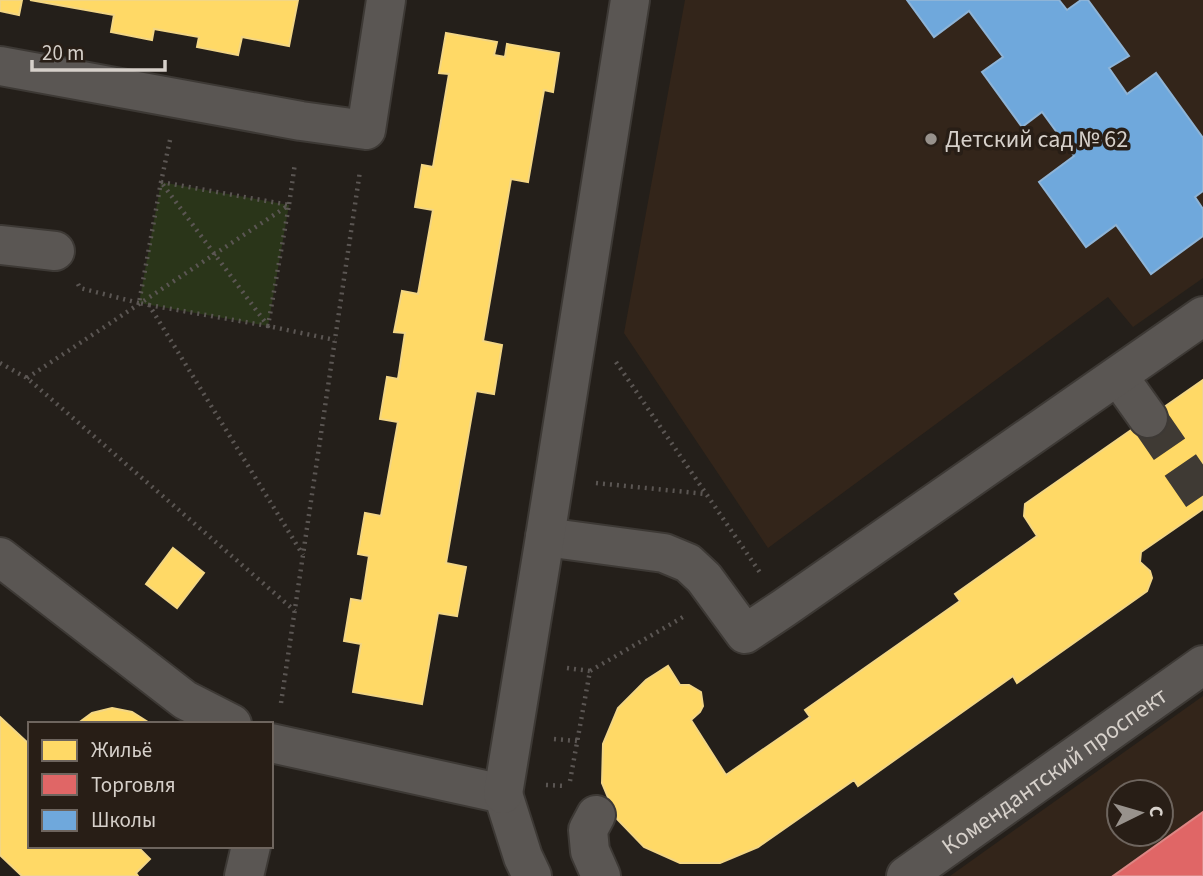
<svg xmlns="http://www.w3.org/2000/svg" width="1203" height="876" viewBox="0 0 1203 876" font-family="'Source Sans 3',sans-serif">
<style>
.built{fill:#33251a;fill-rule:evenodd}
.green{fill:#2a3519}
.homes{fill:#ffd966;stroke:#f3d684;stroke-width:2}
.shops{fill:#e06666;stroke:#dd8684;stroke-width:2}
.schools{fill:#6fa8dc;stroke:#8eb4d7;stroke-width:2}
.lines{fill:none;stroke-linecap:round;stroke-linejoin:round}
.minor-tunnel{stroke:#3f3a34;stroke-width:38;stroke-dasharray:38 19;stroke-linecap:butt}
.minor-casing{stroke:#3d3935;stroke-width:42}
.path{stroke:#5b5653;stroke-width:4.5;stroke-dasharray:2 5;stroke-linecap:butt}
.minor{stroke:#5a5653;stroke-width:38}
.poi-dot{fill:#98928c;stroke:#281e16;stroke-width:2.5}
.labels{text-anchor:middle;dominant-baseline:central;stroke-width:7;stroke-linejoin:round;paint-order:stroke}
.poi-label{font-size:24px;fill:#d6d0ca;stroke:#281e16;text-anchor:start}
.street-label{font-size:24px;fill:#d6d0ca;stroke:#281e16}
</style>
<rect width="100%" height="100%" fill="#241f1a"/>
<path class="built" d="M685 0H1203V278L1133 327 1108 297 768 548 624 333Z
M1203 696V876H950ZM1119 792H1161V834H1119Z"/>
<path class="green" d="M161 182 289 205 268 326 139 303Z"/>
<path class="homes" d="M0 0H22L19 15 0 11Z
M30 0H298L289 46 242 37 238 55 197 47 199 37 154 29 152 40 111 32 114 15Z
M446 33 497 42 494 55 505 57 507 44 559 53 553 92 544 90 528 182 511 179 483 341 502 345 494 394 476 391 446 563 466 567 457 616 438 613 422 704 353 692 361 644 344 641 351 599 362 601 369 556 358 554 365 513 381 516 398 422 380 419 387 377 398 379 405 333 394 332 402 291 418 294 433 210 415 207 422 165 433 167 449 74 439 73Z
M1203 380V509L1141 552 1140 562 1150 571 1152 578 1147 591 1017 683 1013 676 858 786 854 780 758 847 720 863H680L644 847 617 819 602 783 603 744 618 708 646 680 668 666 680 685H689L701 692 703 706 700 712 691 720 726 775 810 717 805 710 960 601 955 594 1037 536 1024 516 1025 504Z
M173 548 204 573 177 608 146 584Z
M112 708 132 712 151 724H77L92 713Z
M0 717 30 745V846H137L150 859 136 873 138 876H22L0 855Z"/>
<path class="shops" d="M1203 812V876H1113Z"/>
<path class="schools" d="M907 0H1059L1067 10 1081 0H1088L1129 56 1109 68 1127 94 1156 73 1203 138V191L1195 197 1203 209V236L1151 274 1116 225 1086 247 1039 182 1074 156 1042 112 1022 127 982 72 1003 57 969 11 934 37Z"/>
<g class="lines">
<path class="minor-tunnel" d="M1148 418 1203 498"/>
<defs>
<g id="minor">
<path d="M0 66 301 121 366 130 386 0"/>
<path d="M0 245 55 251"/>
<path d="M1118 376 1148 418"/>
<path d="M545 537 664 553 688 563 704 578 745 634 784 608 1203 316"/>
<path d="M0 557 185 700 232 724"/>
<path d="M271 743 503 794 523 857 532 876"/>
<path d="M503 794 545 537 630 0"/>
<path d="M596 815 588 830 590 851 601 876"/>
<path d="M244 876 251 846"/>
<path id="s1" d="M906 876 1203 665"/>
</g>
</defs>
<use href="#minor" class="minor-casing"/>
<path class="path" d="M170 140 161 182 139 303 149 305 303 555
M161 182 289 205 268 326Z
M78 284 80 288 139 303
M149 305 268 326 335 340
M616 362 761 574
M0 363 27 378 295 611
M27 378 289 205 295 163
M596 483 706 494
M567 668 590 671
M281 703 360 171
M554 739 577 741
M570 781 590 671 683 617
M546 785 565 786"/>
<use href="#minor" class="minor"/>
</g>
<circle class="poi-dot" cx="931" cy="139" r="7"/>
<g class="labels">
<g class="poi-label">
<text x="945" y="139">Детский сад № 62</text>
</g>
<g class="street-label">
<text stroke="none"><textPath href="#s1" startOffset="182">Комендантский проспект</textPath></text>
</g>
</g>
<rect x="28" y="722" width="245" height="126" fill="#281e16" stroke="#6e655e" stroke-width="2"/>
<rect x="42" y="740" width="35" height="21" fill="#ffd966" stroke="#6e655e" stroke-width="2"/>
<text x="91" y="757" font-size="21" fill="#d6d0ca">Жильё</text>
<rect x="42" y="774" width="35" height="21" fill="#e06666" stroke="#6e655e" stroke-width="2"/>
<text x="91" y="792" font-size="21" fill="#d6d0ca">Торговля</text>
<rect x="42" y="810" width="35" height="21" fill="#6fa8dc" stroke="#6e655e" stroke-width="2"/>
<text x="91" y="827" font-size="21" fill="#d6d0ca">Школы</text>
<g transform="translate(1140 813) rotate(85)"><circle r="33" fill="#281e16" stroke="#6e655e" stroke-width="2"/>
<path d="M0-5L12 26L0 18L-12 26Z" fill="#98928c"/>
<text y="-10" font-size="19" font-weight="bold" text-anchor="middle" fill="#d6d0ca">С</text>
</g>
<path d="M32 60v10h133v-10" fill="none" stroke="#d6d0ca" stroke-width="3.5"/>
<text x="42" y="60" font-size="21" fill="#d6d0ca" stroke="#281e16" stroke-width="5" paint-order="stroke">20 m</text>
</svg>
